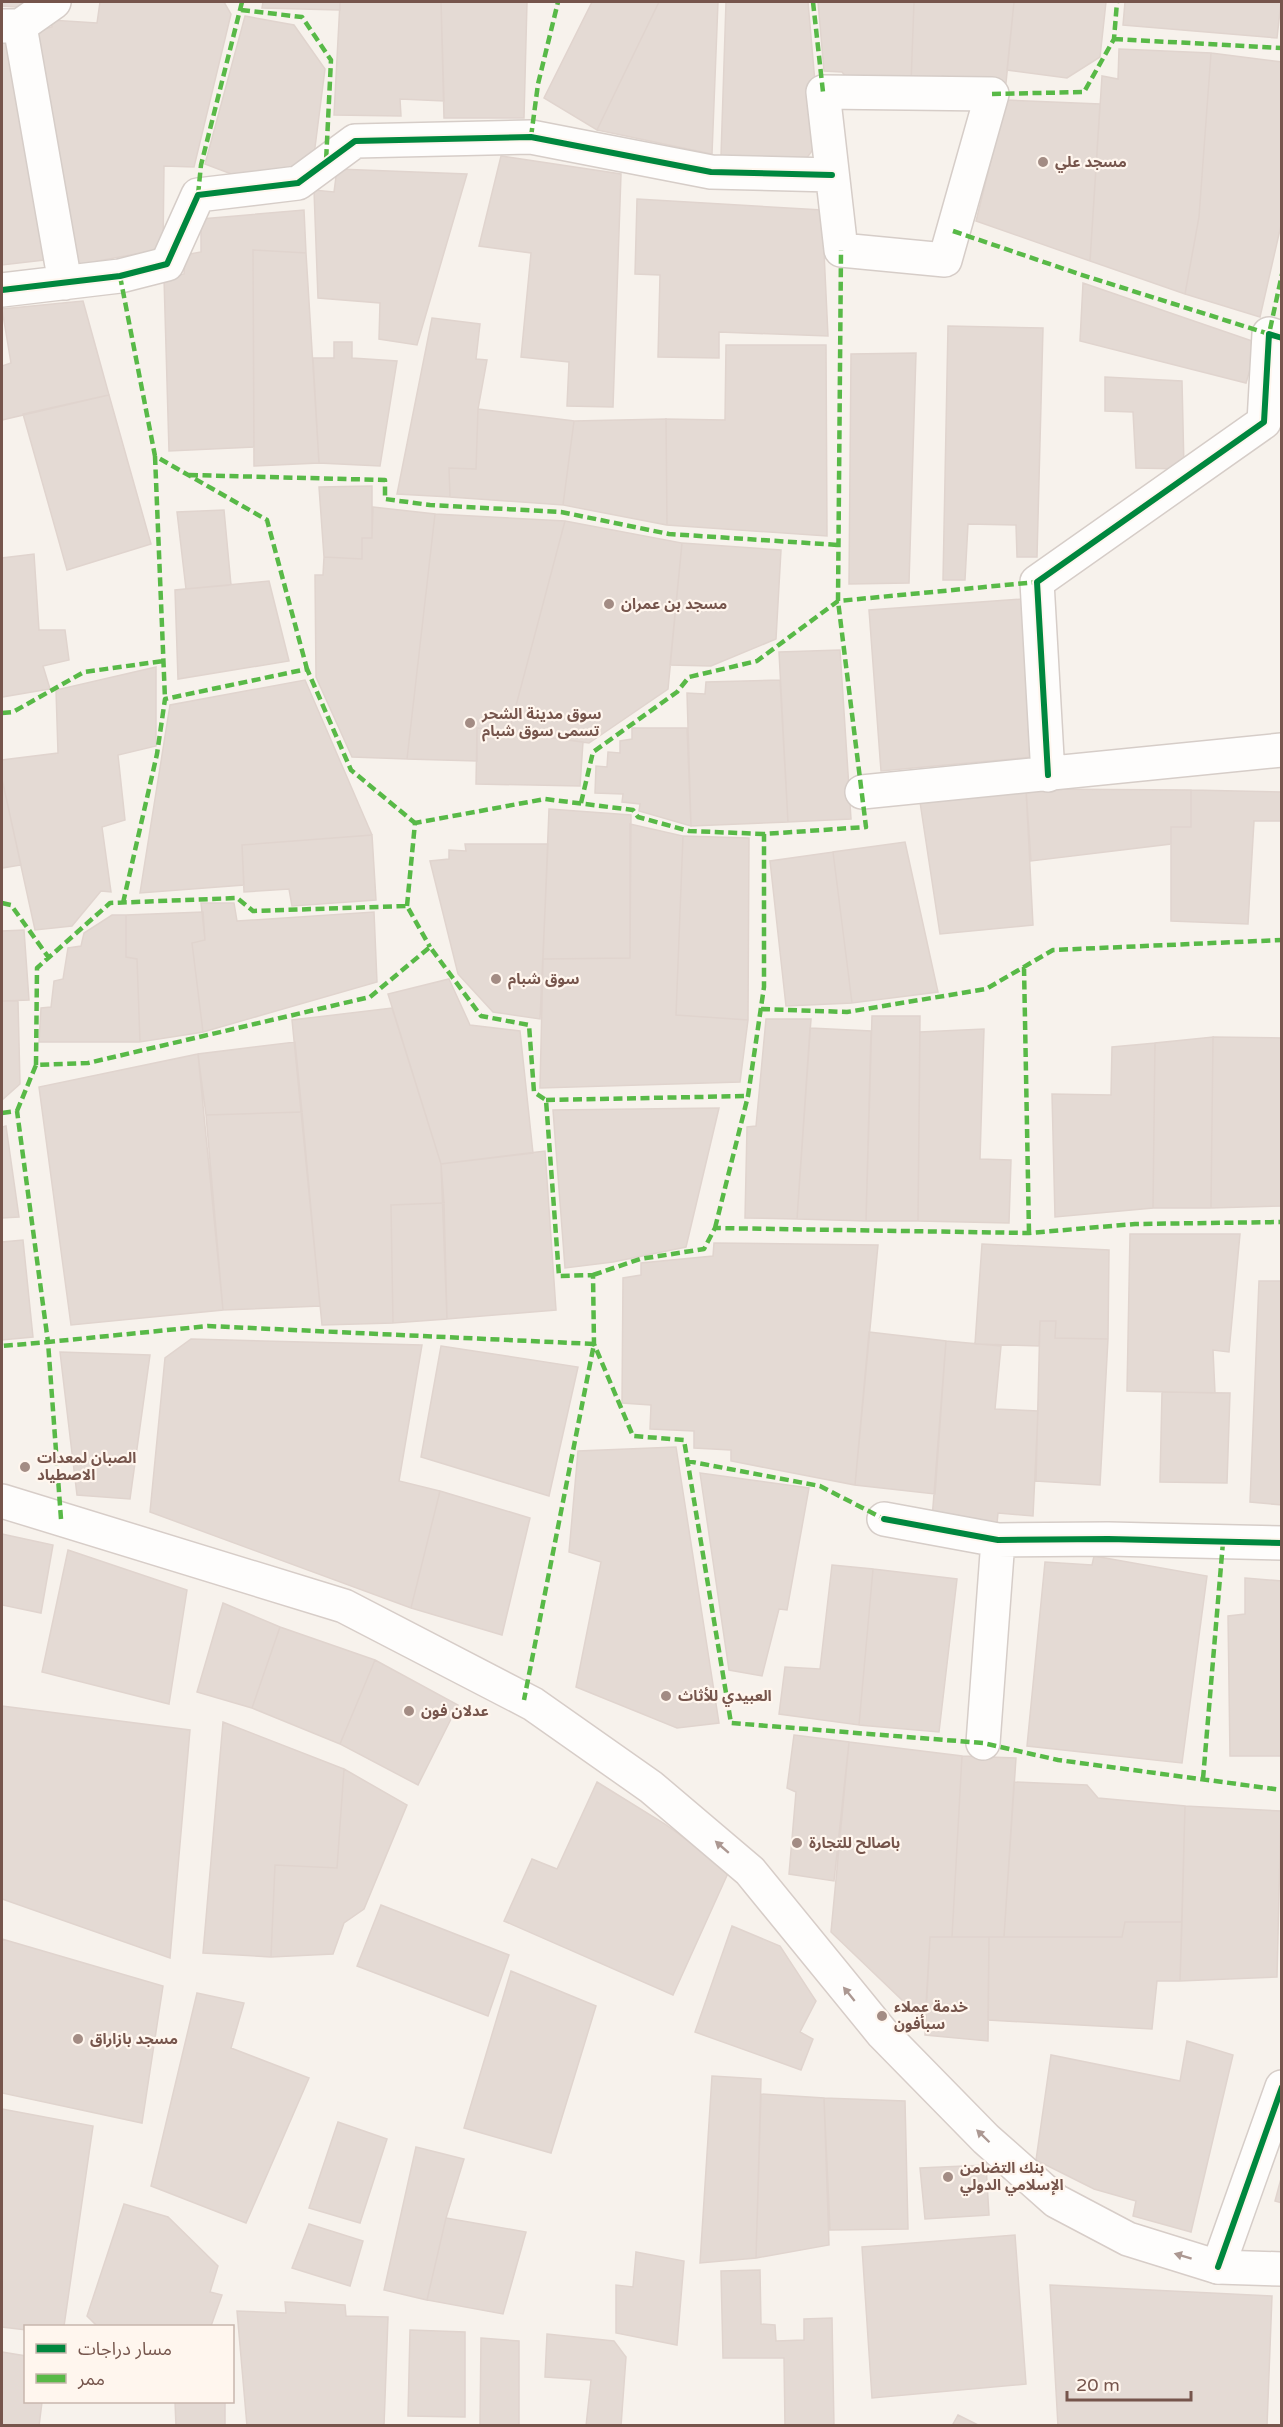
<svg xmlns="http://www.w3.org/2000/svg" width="1283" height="2427" viewBox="0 0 1283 2427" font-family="'Varela Round','Noto Sans Arabic',sans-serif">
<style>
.building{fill:#e4dad4;stroke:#e0d4ce;stroke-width:1.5}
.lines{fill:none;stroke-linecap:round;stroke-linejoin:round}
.minor-casing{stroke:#d6cdc8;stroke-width:36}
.secondary-casing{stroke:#d7cdc8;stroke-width:36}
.minor{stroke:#fefdfc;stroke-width:33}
.secondary{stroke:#fefdfc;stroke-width:33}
.quiet{stroke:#58b947;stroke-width:4.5;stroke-dasharray:9 4.5;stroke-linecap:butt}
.cycleway-casing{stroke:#fff6ee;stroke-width:10}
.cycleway{stroke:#00873e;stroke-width:6}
.oneway{fill:#ac9892}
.poi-dot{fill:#a38c84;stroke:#fff6ee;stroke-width:2}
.labels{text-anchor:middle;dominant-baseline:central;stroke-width:4.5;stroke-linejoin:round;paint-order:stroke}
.poi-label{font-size:15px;font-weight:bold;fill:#76554c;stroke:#fff6ee;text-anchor:start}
</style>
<rect width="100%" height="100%" fill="#f7f2ec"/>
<path class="building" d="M2 2H31L30 8 2 6Z
M100 2H224L231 14 194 167 164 166 163 249 71 266 29 33 52 27 51 20 97 23Z
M263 2H340V10L262 8Z
M340 2H441L444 101 400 99 401 116 334 115Z
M441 2H527L524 118H444Z
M592 2H659L597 130 544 98Z
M659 2H718L712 154 597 130Z
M726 2H808L820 140 806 159 721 156Z
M818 2H914L911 84H852L842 72 824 71Z
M914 2H1014L1006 83 942 76 937 84H911Z
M1014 2H1106L1100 57 1067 78 1007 70Z
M1125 2H1281L1277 38 1123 25Z
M245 16 294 25 325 69 313 163 242 178 205 164Z
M2 43H17L44 260 2 265Z
M1119 49 1211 53 1199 217 1185 294 1090 261 1102 76 1118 79Z
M1211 53 1282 62V221L1260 317 1185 294 1199 217Z
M1006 100 1100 104 1090 261 976 221Z
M501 156 621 174 613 407 567 406 569 362 521 357 531 253 479 246Z
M337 169 467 174 417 345 379 339 380 303 318 298 314 190 334 192Z
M637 199 822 210 828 336 719 332V358L658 357 660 275 635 274Z
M304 210 306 253 253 250 254 447 169 451 164 278 184 274 185 255 201 252V219Z
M253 250 306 253 319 463 254 466Z
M1083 283 1258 343 1246 383 1080 341Z
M83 301 109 395 2 420V366L11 363 2 309Z
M432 318 480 324 476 359 487 360 478 409 476 469 449 468 450 497 397 494Z
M948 326 1043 328 1037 557H1017L1016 525 968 524 965 580H943Z
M334 342H352V358L397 361 380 466 319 463 313 358H334Z
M726 345H826L827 536 667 525 666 419 725 420Z
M916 353 909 583 849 584 851 354Z
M1105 377 1182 381 1184 469 1136 468 1133 412 1105 411Z
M109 395 151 544 67 570 23 414Z
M478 409 574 421 563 505 450 497 449 468 476 469Z
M666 419 667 525 563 505 574 421Z
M372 486V538H362V559L324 557 319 487Z
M373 507 435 514 407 759 352 757 316 677 315 575H323L324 557 362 559V538H372Z
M224 510 231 585 186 589 177 512Z
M435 514 565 521 509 732 477 728V761L407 759Z
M565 521 682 543 668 689 589 743 509 732Z
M682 543 781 550 776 639 711 666 670 665Z
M34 554 39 630H65L69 660 43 666 50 689 2 697V558Z
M269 581 289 661 178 679 175 590Z
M1023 599 1033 757 881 771 869 610Z
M840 650 851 819 788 822 779 652Z
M156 667V746L118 755 125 820 102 827 111 892 101 891 72 926 35 930 2 779V760L58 753 56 690Z
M305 680 372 835 242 845 244 885 140 893 170 705Z
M780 680 788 822 691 826 687 693 705 694 706 682Z
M477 728 583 742 580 786 476 784Z
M632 728H687L691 826 639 811 640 804 622 802 623 794 595 793 596 766 607 767 608 752 620 753V741L632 739Z
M2 779 21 865 2 868Z
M1026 789 1033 925 940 934 920 802Z
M1026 789 1191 790V827H1171V844L1031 861Z
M1191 790 1282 792V821H1254L1248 924 1171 921V827H1191Z
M549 809 631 815 630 958 543 959Z
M630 824 683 836 676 1015 748 1020 740 1082 540 1088 543 959 630 958Z
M372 835 376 900 292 906 289 889 244 892 242 845Z
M683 836 749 838 748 1020 676 1015Z
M905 842 938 992 852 1003 833 852Z
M465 844H548L540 1019 493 1012 458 974 430 861 449 859V850L466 851Z
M833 852 852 1003 786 1006 770 861Z
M201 903H234L237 921 374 912 377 982 203 1032 192 943 205 940Z
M203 912 205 940 192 943 203 1032 140 1042 137 959 126 957V915Z
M112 915H126V957L137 959 140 1042H39L41 1008 51 1007 54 981 63 979 68 948 81 946 84 933Z
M24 930 29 1000 2 1001V931Z
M449 979 470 1025 520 1031 533 1153 441 1164 388 994Z
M2 1001H18L20 1084 2 1100Z
M392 1008 441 1164 444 1203 391 1205 393 1323 322 1325 292 1020Z
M872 1016H920L918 1221H866Z
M766 1019H811L797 1219 745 1218 747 1127 756 1126Z
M810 1028 871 1031 866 1221 797 1219Z
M984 1029 980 1159 1011 1160 1009 1223 918 1221 920 1032Z
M1213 1037 1282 1038V1206L1211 1208Z
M1213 1037 1211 1208H1153L1155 1043Z
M295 1042 302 1112 206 1115 198 1054Z
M1155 1043 1153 1208 1055 1217 1052 1094 1111 1095 1112 1047Z
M198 1054 223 1310 71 1325 39 1087Z
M719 1108 686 1247 613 1262 565 1268 553 1110Z
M302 1112 320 1306 223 1310 206 1115Z
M6 1126 19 1217 2 1218V1127Z
M545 1151 556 1310 447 1319 441 1164Z
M444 1203 447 1319 393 1323 391 1205Z
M1130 1234H1240L1229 1352 1213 1350 1215 1393 1127 1391Z
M23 1240 33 1337 2 1340V1242Z
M714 1243 878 1245 855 1485 731 1461V1450L694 1448V1431L650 1429 651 1405 622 1403 623 1278 641 1275V1263L713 1256Z
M982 1244 1109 1250 1108 1339 1055 1338 1056 1321H1040L1039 1346 975 1344Z
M1259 1281H1282V1505L1250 1502Z
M1040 1321H1056L1055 1338 1108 1339 1100 1485 1036 1481Z
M869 1332 946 1341 935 1494 855 1485Z
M191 1339 422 1345 399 1481 440 1491 411 1608 150 1512 165 1358Z
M946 1341 1001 1346 995 1409 1038 1411 1033 1516 998 1513 997 1524 932 1519Z
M441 1346 578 1367 549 1496 421 1457Z
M60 1352 150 1355 130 1499 77 1495Z
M1162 1392 1230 1393 1227 1483 1160 1482Z
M676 1447 719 1723 677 1728 576 1687 601 1562 569 1552 578 1451Z
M700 1473 809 1488 787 1610 779 1609 762 1676 729 1670Z
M440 1491 530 1518 502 1635 411 1608Z
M2 1534 53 1545 41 1613 2 1605Z
M68 1550 187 1590 169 1704 42 1672Z
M1094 1556 1207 1576 1182 1763 1027 1746 1045 1562 1092 1565Z
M832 1565 873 1569 859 1725 779 1714 785 1667 820 1669Z
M873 1569 957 1579 939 1732 859 1725Z
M1245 1578 1282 1581V1756H1230L1228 1616 1245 1614Z
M223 1603 280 1627 252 1708 197 1692Z
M280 1627 375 1660 340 1744 252 1708Z
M375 1660 458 1705 418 1785 340 1744Z
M2 1706 190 1730 170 1958 2 1899Z
M223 1722 344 1769 337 1868 275 1865 271 1957 203 1953Z
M794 1735 849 1742 834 1881 789 1874 796 1792 787 1788Z
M849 1742 962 1756 952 1937H930L925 2022 831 1932Z
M962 1756 1016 1758 1004 1937H952Z
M344 1769 407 1805 364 1909 344 1923 333 1954 271 1957 275 1865 337 1868Z
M597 1782 665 1824 729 1871 673 1995 504 1921 532 1859 557 1869Z
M1014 1782 1087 1785 1098 1798 1185 1806 1182 1922H1125L1122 1937H1004Z
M1185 1806 1281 1811 1277 1977 1180 1981Z
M381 1905 509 1955 488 2016 357 1966Z
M1125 1922H1182L1180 1981H1157L1152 2029 988 2020 989 1937H1122Z
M732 1926 780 1946 816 2001 800 2032 813 2039 801 2070 695 2032Z
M930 1937H989L988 2041 925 2035Z
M2 1939 163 1986 142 2123 2 2093Z
M511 1971 596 2006 551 2153 464 2128Z
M197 1993 244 2003 231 2048 309 2078 246 2223 151 2186Z
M1187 2041 1233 2055 1191 2232 1133 2216 1136 2201 1094 2189 1036 2160 1051 2055 1180 2081Z
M712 2076 761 2079 756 2258 700 2263Z
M761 2094 824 2098 829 2245 756 2258Z
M824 2098 905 2101 908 2229 830 2230Z
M2 2109 93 2126 64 2326H26V2330L2 2327Z
M338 2122 387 2139 360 2223 309 2208Z
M416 2147 464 2159 446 2218 427 2300 384 2290Z
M986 2165 989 2215 925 2219 920 2168Z
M1282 2175V2203L1275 2201Z
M124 2204 168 2217 218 2266 210 2292 222 2295 211 2326H97L87 2316Z
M446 2218 526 2232 503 2314 427 2300Z
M309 2224 363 2241 350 2286 292 2268Z
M1015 2235 1026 2384 872 2398 862 2247Z
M636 2252 684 2261 677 2345 616 2333V2285L633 2287Z
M760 2270 761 2324 775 2325 776 2341 804 2340V2319L832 2318 834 2426H785L784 2358H723L721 2271Z
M1050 2285 1272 2296 1267 2426H1058Z
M285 2302 345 2305 346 2316 388 2317 384 2426H247L237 2311 286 2313Z
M410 2330 465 2332V2417L408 2416Z
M547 2334 614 2341 626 2357 621 2426H586L591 2380 545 2377Z
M481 2338 519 2341V2426H480Z
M2 2352 26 2356V2402H42L39 2426H2Z
M175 2402H225V2426H176Z
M958 2415 980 2426H952Z"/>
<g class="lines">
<defs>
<path id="minor" d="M2 26H20L54 2
M20 26 65 283
M823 92 992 94 945 260 841 250Z
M2 290 120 276 167 264 198 195 298 183 355 141 531 137 711 172 832 175
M1048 775 1037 582 1264 422 1269 334 1282 338
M862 792 1282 750
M884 1519 998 1540 1108 1539 1282 1543
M983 1743 998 1540
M1218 2267 1282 2087"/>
<path id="secondary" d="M2 1501 344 1606 533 1704 651 1787 750 1871 883 2034 986 2139 1056 2201 1128 2239 1218 2267 1282 2269"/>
</defs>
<use href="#minor" class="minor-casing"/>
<use href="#secondary" class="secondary-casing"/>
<use href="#minor" class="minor"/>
<use href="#secondary" class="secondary"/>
<path class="quiet" d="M813 2 823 92
M241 10 302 17 331 60 326 162
M1114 39 1282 48
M992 94 1084 92 1114 39 1117 2
M531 137 538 84 558 2
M198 195 201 165 242 2
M953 231 1079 274 1269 334 1282 274
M120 276 155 456 267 520 307 669
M155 456 165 699
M189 475 385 480V499L430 505 561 512 669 534 839 545
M2 713 13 712 84 672 163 661
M581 803 593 752 677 692 689 677 757 661 838 601 1037 582
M2 903 11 905 49 958
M123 903 157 754 165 699 307 669 351 770 415 823
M407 906 415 823 545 799 633 810 638 817 689 831 764 834
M1024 967 1029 1233
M761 1009 847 1012 986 989 1053 950 1282 940
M36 1065 37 968 110 903 237 898 253 911 407 906 430 947
M546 1100 748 1096
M17 1111 36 1065 88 1063 370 997 430 947 481 1016 529 1025 534 1092 546 1100 559 1276 593 1275 594 1344 633 1436 684 1440 731 1723 983 1743 1058 1760 1282 1790
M2 1113 17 1111 48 1342 2 1346
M715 1228 748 1096 764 987V834L866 827 838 601 841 250
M593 1275 640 1259 704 1249 715 1228 1029 1233 1135 1224 1282 1222
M687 1461 820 1486 884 1519
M61 1519 48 1342 208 1326 594 1344 524 1700
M1203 1779 1223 1542"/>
<defs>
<path id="cycleway" d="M2 290 120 276 167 264 198 195 298 183 355 141 531 137 711 172 832 175
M1048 775 1037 582 1264 422 1269 334 1282 338
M884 1519 998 1540 1108 1539 1282 1543
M1218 2267 1282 2087"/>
</defs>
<use href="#cycleway" class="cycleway-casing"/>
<use href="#cycleway" class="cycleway"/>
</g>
<defs><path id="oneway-solid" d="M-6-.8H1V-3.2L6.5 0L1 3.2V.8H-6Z" transform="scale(1.5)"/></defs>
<g class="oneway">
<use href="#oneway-solid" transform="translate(722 1847) rotate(-139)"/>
<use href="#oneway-solid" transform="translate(849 1994) rotate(-129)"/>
<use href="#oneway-solid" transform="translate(983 2136) rotate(-136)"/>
<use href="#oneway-solid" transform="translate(1183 2256) rotate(-163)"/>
</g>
<g class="poi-dot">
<circle cx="1043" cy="162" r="6"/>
<circle cx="609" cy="604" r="6"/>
<circle cx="470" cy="723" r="6"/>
<circle cx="496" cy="979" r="6"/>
<circle cx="25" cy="1467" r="6"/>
<circle cx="666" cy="1696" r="6"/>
<circle cx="409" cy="1711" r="6"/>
<circle cx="797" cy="1843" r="6"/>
<circle cx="882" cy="2016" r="6"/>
<circle cx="78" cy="2039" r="6"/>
<circle cx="948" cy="2177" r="6"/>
</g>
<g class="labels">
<g class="poi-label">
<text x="1055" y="162">مسجد علي</text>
<text x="621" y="604">مسجد بن عمران</text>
<text x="482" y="714">سوق مدينة الشحر<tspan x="482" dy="17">تسمى سوق شبام</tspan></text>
<text x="508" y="979">سوق شبام</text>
<text x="37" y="1458">الصبان لمعدات<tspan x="37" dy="17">الاصطياد</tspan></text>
<text x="678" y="1696">العبيدي للأثاث</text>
<text x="421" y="1711">عدلان فون</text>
<text x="809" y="1843">باصالح للتجارة</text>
<text x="894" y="2007">خدمة عملاء<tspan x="894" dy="17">سبأفون</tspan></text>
<text x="90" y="2039">مسجد بازاراق</text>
<text x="960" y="2168">بنك التضامن<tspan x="960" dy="17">الإسلامي الدولي</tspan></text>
</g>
</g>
<rect width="1283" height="2427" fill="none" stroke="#76554c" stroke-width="6"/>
<rect x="24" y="2325" width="210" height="78" fill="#fff6ee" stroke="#c8b6ad" stroke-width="1.5"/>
<rect x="36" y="2344" width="30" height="9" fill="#00873e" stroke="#c8b6ad" stroke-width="1.5"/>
<text x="78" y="2355" font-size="18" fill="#76554c">مسار دراجات</text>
<rect x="36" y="2374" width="30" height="9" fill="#58b947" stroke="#c8b6ad" stroke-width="1.5"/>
<text x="78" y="2385" font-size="18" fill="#76554c">ممر</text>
<path d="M1067 2391v9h124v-9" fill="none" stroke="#76554c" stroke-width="3"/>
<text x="1076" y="2391" font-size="18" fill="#76554c" stroke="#fff6ee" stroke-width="4.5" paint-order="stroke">20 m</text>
</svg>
